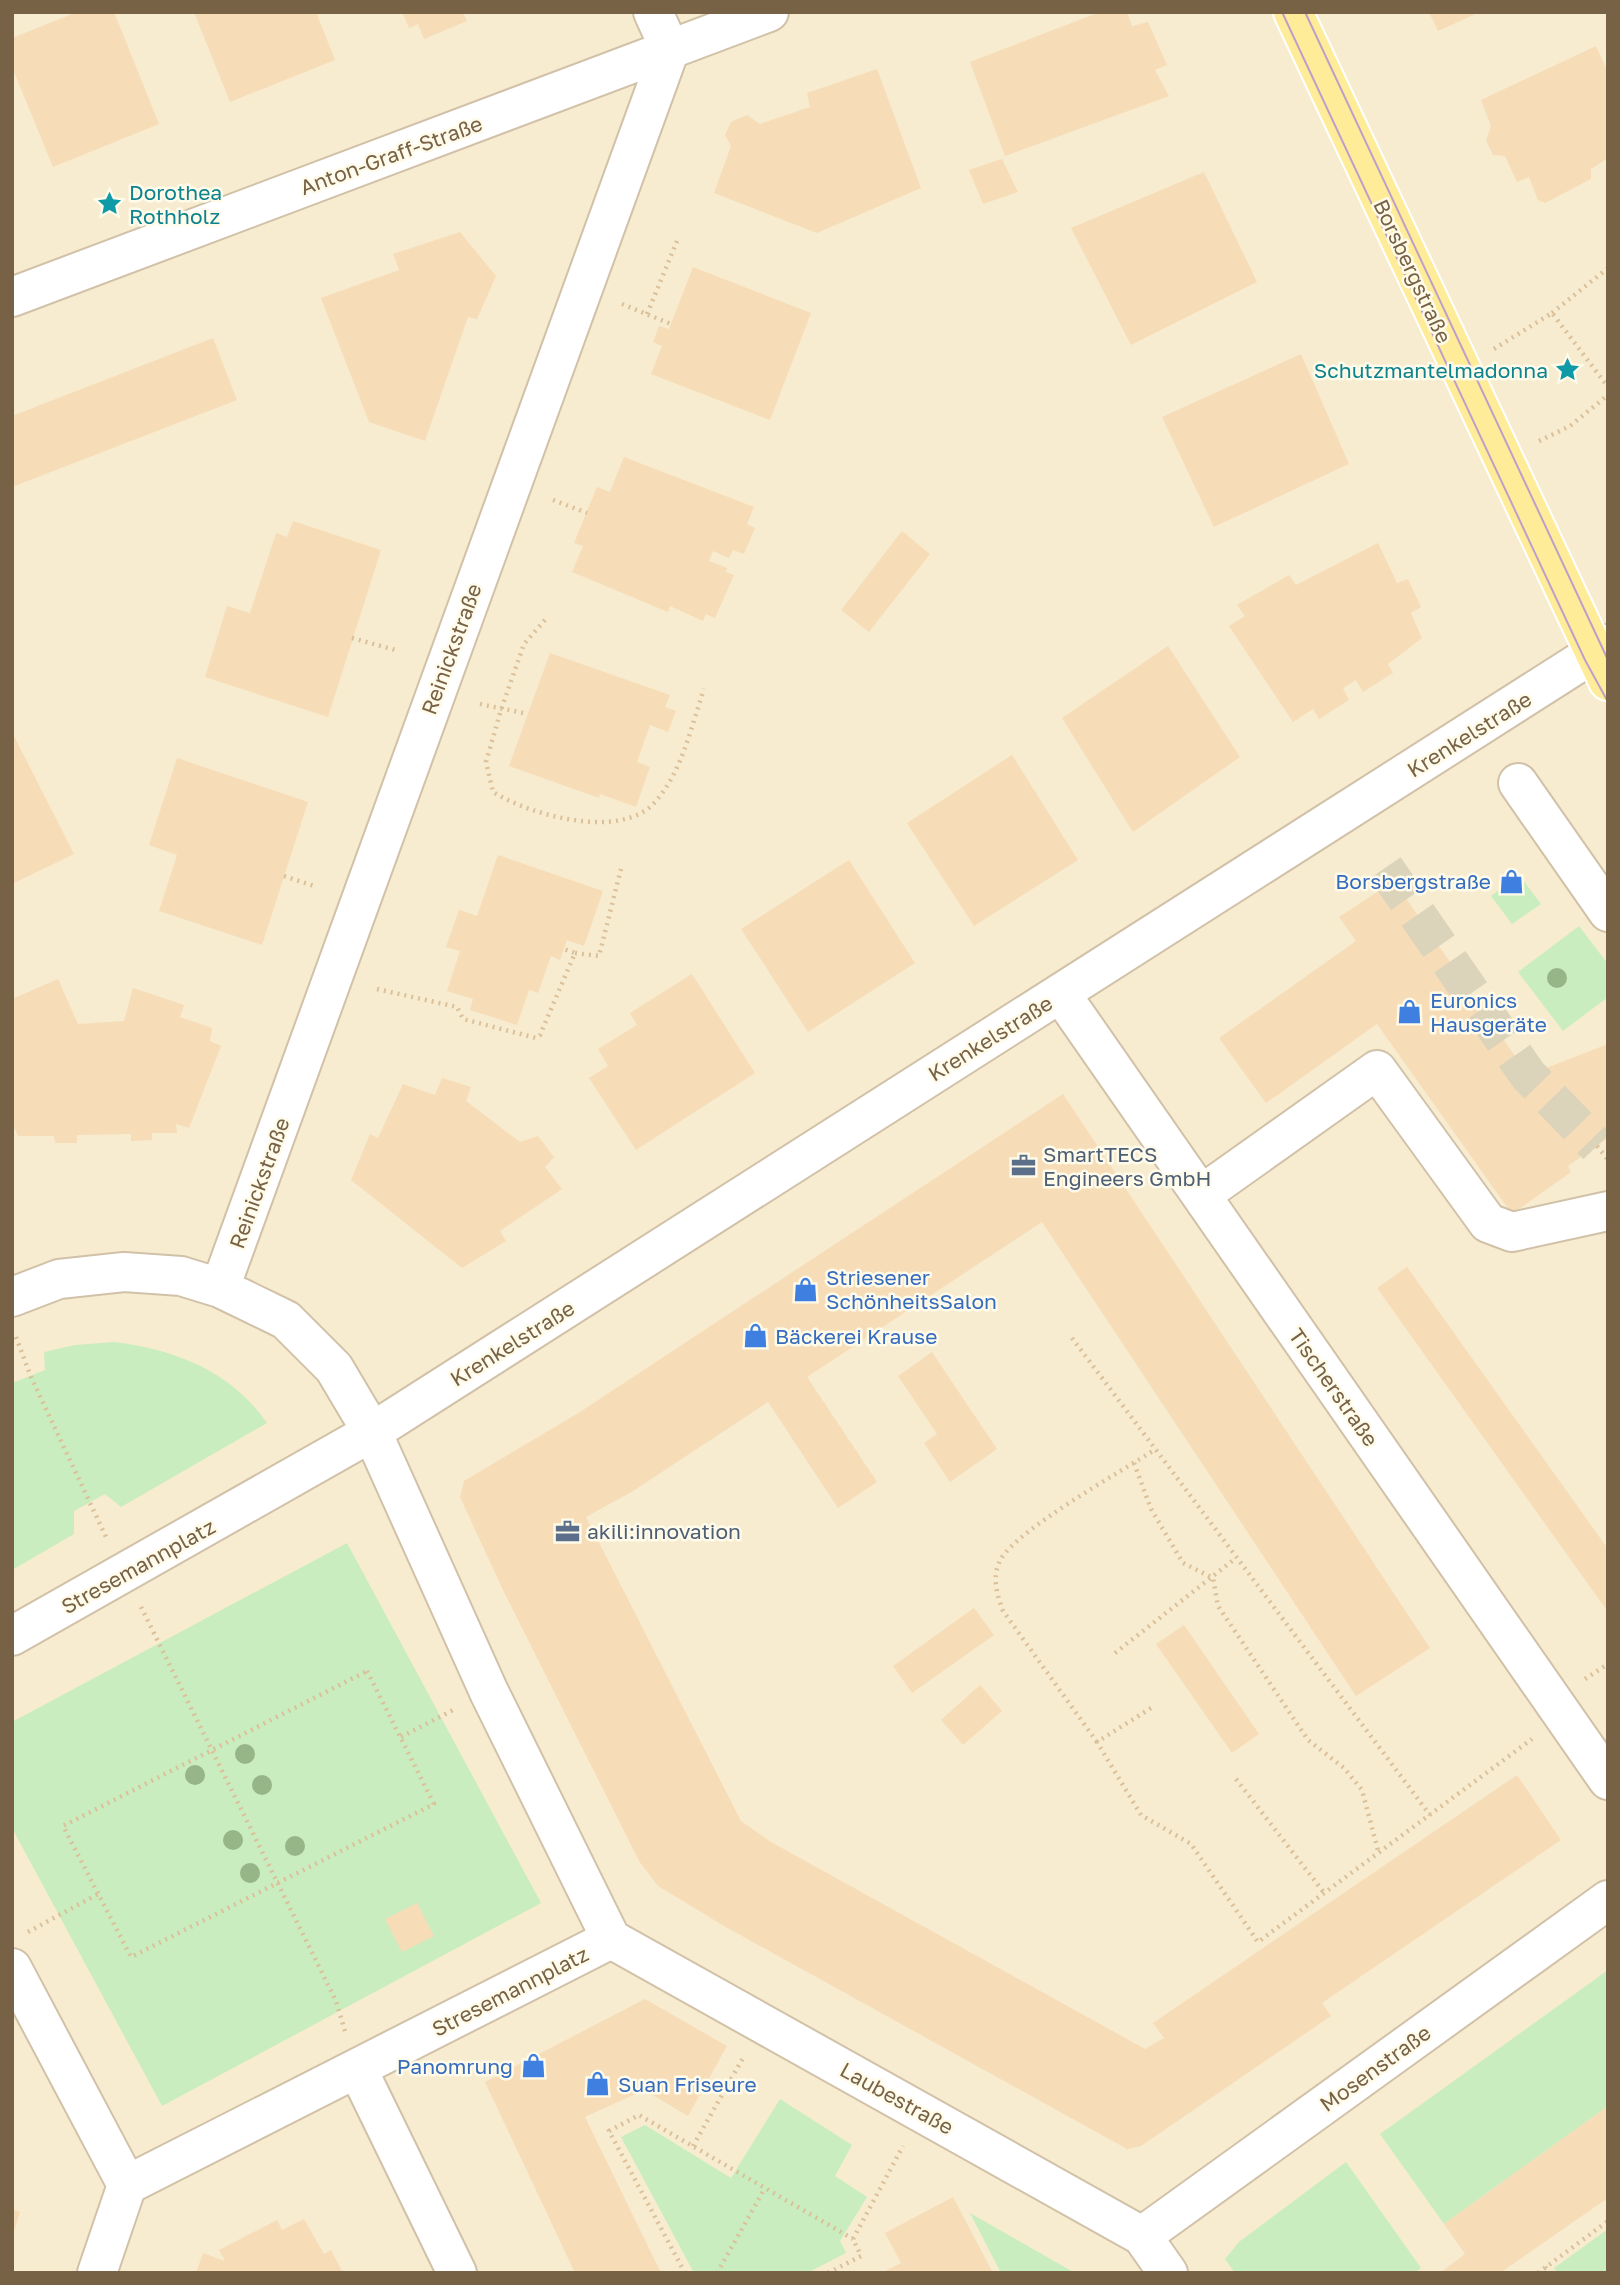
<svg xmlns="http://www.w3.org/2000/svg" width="1620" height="2285" viewBox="0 0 1620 2285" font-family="'Golos Text',sans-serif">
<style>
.residential{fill:#f7ecd0}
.green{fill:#c9edbf}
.building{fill:#f6dcb7}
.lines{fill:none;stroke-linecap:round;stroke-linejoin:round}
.minor-tunnel{stroke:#dcd3bb;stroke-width:38;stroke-dasharray:38 19;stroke-linecap:butt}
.minor-casing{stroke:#d1c1a8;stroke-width:42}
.major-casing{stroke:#fff;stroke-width:42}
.path{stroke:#dbc09a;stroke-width:4.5;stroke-dasharray:2 5;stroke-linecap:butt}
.minor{stroke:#fff;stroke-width:38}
.major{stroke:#ffec98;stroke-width:38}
.tram{stroke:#be9fc9;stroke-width:2}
.tree{fill:#97b687}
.labels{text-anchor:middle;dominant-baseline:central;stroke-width:5;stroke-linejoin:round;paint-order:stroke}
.street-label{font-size:21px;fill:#786246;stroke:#fffbea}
.culture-label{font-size:21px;fill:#0d838f;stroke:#fffbea;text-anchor:start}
.shop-label{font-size:21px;fill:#366cbe;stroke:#fffbea;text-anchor:start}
.service-label{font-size:21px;fill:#4e5e75;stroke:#fffbea;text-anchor:start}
</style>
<rect width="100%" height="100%" fill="#fef9e2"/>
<path class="residential" d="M12 12H1608V2273H12Z"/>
<path class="green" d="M1519 875 1541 904 1512 924 1491 896Z
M1579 926 1608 964V997L1563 1031 1518 972Z
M115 1342C176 1350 231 1371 267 1423L121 1507 105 1494 74 1511V1534L12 1570V1383L45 1370 44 1352 75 1345Z
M347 1543 541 1903 162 2106 12 1828V1722Z
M1608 1970V2106L1444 2224 1380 2134Z
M780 2099 852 2145 835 2176 867 2197 840 2241 846 2253 807 2273H694L621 2137 645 2125 731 2178Z
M1346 2162 1421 2268 1414 2273H1235L1225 2259 1239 2242Z
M970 2213 1075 2273H1001Z
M1608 2229V2273H1558L1554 2268Z"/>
<path class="building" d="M77 12H114L159 124 53 167 12 67V38Z
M194 12H316L335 60 230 102Z
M402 12H463L467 21 424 39 418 24 409 28Z
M1100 12H1127L1132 26 1148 22 1167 65 1155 70 1169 96 1005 156 970 62Z
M1429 12H1480L1438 31Z
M1596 46 1608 72V158L1591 169V179L1545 203 1538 200 1529 177 1517 182 1505 156 1493 155 1486 140 1491 126 1481 100Z
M877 69 921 188 817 233 714 193 731 146 725 135 731 122 747 115 760 124 810 107 807 93Z
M1002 159 1018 192 983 204 969 170Z
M1204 172 1257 282 1131 345 1071 228Z
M460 232 496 276 477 319 468 317 425 441 369 422 321 298 399 270 393 254Z
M693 267 811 313 770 420 651 374 662 346 653 342 659 326 669 329Z
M213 338 237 400 12 487V416Z
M1301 354 1349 464 1214 527 1162 417Z
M624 457 754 507 747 524 755 528 744 554 733 550 729 558 713 551 709 561 727 568 726 572 734 575 715 618 706 614 703 621 670 606 668 612 572 572 583 546 574 543 597 487 610 492Z
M293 521 381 550 328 717 205 677 227 606 250 613 276 533 287 537Z
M902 531 930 554 869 632 841 610Z
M1378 543 1397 583 1408 579 1421 607 1411 613 1422 638 1388 664 1393 673 1363 692 1356 680 1343 688 1349 700 1319 719 1313 709 1293 722 1229 626 1245 616 1237 605 1289 575 1296 585Z
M1168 646 1240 757 1133 832 1062 718Z
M550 653 670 695 665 707 676 711 668 732 650 725 637 762 650 767 636 807 600 794 599 798 509 766Z
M12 732 74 854 12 884Z
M1012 755 1078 860 974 926 907 823Z
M177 758 308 802 262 945 159 911 177 855 149 845Z
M498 855 603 891 584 946 567 940 560 960 551 956 538 993 529 990 517 1025 470 1010 473 999 447 991 460 951 446 947 459 910 477 916Z
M849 860 915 963 808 1032 741 929Z
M1394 881 1528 1075 1608 1044V1138L1568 1166 1571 1172 1512 1214 1377 1024 1266 1103 1219 1038 1356 941 1339 917Z
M692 974 755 1073 636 1150 589 1078 608 1066 598 1049 637 1025 630 1013Z
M58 979 78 1024 124 1021 133 988 184 1005 180 1017 212 1028 210 1041 221 1046 189 1128 176 1124 177 1133H152V1140L131 1141V1134L77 1135V1143H55L54 1136H18L12 1123V999Z
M442 1078 471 1087 466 1101 520 1142 538 1136 554 1157 545 1167 562 1189 500 1231 506 1241 462 1268 351 1180 370 1134 378 1138 403 1084 435 1095Z
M1063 1094 1430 1648 1356 1696 1042 1222 807 1377 877 1482 838 1508 768 1402 633 1491 586 1517 741 1821 771 1842 1145 2049 1164 2038 1153 2023 1517 1775 1561 1840 1322 2003 1331 2016 1141 2146 1127 2149 724 1926 658 1886 639 1861 503 1590 460 1497 464 1481 580 1412Z
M1407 1267 1608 1549V1612L1377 1288Z
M932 1352 997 1449 950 1482 924 1443 937 1434 898 1376Z
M974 1608 994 1635 912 1693 893 1666Z
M1184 1625 1259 1734 1232 1753 1156 1644Z
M980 1685 1002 1711 963 1745 941 1720Z
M417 1903 434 1936 402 1952 385 1919Z
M645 1999 727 2046 688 2116 644 2090 585 2117 661 2273H575L485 2082Z
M1608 2106V2198L1500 2273H1440L1465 2254 1444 2224Z
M953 2197 993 2273H881L901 2263 885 2233Z
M12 2209 20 2212 13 2234H12Z
M304 2219 324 2254 331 2250 343 2273H196L203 2253 225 2261 219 2250 277 2220 282 2230Z"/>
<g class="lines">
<path class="minor-tunnel" d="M1385 868 1528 1075 1597 1146"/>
<defs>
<path id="minor" d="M12 297 769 12
M1518 783 1608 912
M1061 994 1608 1780
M1201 1195 1377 1070 1488 1223 1512 1232 1608 1211
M220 1288 670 49 653 12
M12 1297 59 1279 124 1272 181 1276 220 1288 286 1320 334 1368 372 1432 489 1692 611 1939
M12 1636 372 1432 1608 644
M611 1939 1142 2236 1168 2273
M12 1968 127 2185
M357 2068 457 2273
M127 2185 611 1939
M1142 2236 1608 1900
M97 2273 127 2185"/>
<path id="major" d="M1293 12 1608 681"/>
</defs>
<use href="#minor" class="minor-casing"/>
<use href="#major" class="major-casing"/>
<path class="path" d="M622 304 671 324
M1552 313 1608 268
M647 314 677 241
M1494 349 1552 313 1608 387
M1539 441 1570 426 1608 395
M553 500 587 513
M545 620 524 644 501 710 486 762 493 792C530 815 621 841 655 802 682 772 691 727 704 689
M352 638 399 651
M480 704 528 714
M284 876 314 886
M575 953 599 956 621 869
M377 989 457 1007 463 1019 536 1038 540 1035 575 953 564 949
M1597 1146 1608 1160
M16 1337 31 1377 106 1537
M1072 1338 1430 1815
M1134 1463 1151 1509 1183 1563 1213 1578 1218 1606 1308 1740 1344 1768 1362 1790 1379 1854
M141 1607 336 2001 345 2031
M1115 1653 1236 1558
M367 1671 434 1804 131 1957 63 1826Z
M1585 1679 1608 1664
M1151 1708 1097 1742 1141 1815 1191 1844 1258 1942 1532 1739
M401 1737 453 1710
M1097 1742 1003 1611C997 1594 991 1577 1001 1559 1018 1529 1122 1471 1156 1449
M1236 1779 1325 1894
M28 1932 98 1894
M693 2146 743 2058
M1545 2267 1549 2273
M685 2273 609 2131 639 2115 853 2239
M717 2273 765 2188
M828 2273 861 2256 853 2239 903 2146
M1538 2273 1608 2221"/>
<use href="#minor" class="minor"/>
<use href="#major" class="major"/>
<path class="tram" d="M1282 12 1585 660 1608 702
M1305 12 1608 660"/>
</g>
<g class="tree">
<circle cx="1557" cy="978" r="10"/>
<circle cx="245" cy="1754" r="10"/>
<circle cx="195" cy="1775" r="10"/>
<circle cx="262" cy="1785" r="10"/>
<circle cx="233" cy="1840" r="10"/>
<circle cx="295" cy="1846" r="10"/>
<circle cx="250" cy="1873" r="10"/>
</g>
<defs>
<symbol id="sight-bare" viewBox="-9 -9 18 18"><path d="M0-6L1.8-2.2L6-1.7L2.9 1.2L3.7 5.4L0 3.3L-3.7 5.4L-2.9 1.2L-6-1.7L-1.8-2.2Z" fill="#0f9aa8" stroke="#fffbea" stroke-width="2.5" paint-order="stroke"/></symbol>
<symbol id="shop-bare" viewBox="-9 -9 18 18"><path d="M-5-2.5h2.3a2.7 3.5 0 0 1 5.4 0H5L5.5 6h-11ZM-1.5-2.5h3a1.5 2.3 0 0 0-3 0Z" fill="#3f7fe0" stroke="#fffbea" stroke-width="2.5" paint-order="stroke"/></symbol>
<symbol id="office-bare" viewBox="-9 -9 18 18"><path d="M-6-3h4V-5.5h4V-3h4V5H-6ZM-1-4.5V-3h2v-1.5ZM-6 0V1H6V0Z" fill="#5c6f8a" stroke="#fffbea" stroke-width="2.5" paint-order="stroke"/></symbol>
</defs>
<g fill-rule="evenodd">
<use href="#sight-bare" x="92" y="186" width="35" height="35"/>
<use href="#sight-bare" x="1550" y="352" width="35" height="35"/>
<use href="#shop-bare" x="1494" y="864" width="35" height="35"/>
<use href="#shop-bare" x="1392" y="994" width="35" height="35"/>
<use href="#office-bare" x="1006" y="1148" width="35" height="35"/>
<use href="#shop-bare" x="788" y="1272" width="35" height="35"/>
<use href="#shop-bare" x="738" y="1318" width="35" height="35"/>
<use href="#office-bare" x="550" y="1514" width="35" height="35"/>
<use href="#shop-bare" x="516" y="2048" width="35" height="35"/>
<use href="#shop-bare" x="580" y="2066" width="35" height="35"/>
</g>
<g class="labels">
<g class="street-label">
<text transform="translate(391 155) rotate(-20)">Anton-Graff-Straße</text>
<text transform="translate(1413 271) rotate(65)">Borsbergstraße</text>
<text transform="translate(451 649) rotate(-70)">Reinickstraße</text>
<text transform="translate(1469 734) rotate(-32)">Krenkelstraße</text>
<text transform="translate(990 1038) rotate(-32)">Krenkelstraße</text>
<text transform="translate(259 1183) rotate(-70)">Reinickstraße</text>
<text transform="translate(512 1343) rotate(-32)">Krenkelstraße</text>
<text transform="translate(1334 1387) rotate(55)">Tischerstraße</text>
<text transform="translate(138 1566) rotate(-29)">Stresemannplatz</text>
<text transform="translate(510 1991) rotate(-27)">Stresemannplatz</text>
<text transform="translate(1375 2068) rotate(-36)">Mosenstraße</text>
<text transform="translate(897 2098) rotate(29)">Laubestraße</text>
</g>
<g class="culture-label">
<text x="129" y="192">Dorothea<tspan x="129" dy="24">Rothholz</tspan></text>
<text x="1548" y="370" text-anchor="end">Schutzmantelmadonna</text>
</g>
<g class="shop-label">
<text x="1491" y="881" text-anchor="end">Borsbergstraße</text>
<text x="1430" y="1000">Euronics<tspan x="1430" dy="24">Hausgeräte</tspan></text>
<text x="826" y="1277">Striesener<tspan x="826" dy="24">SchönheitsSalon</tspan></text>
<text x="775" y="1336">Bäckerei Krause</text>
<text x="513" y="2066" text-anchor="end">Panomrung</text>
<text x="618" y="2084">Suan Friseure</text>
</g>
<g class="service-label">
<text x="1043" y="1154">SmartTECS<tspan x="1043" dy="24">Engineers GmbH</tspan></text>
<text x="587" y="1531">akili:innovation</text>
</g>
</g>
<rect width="1620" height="2285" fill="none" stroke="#786246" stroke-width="28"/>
</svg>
